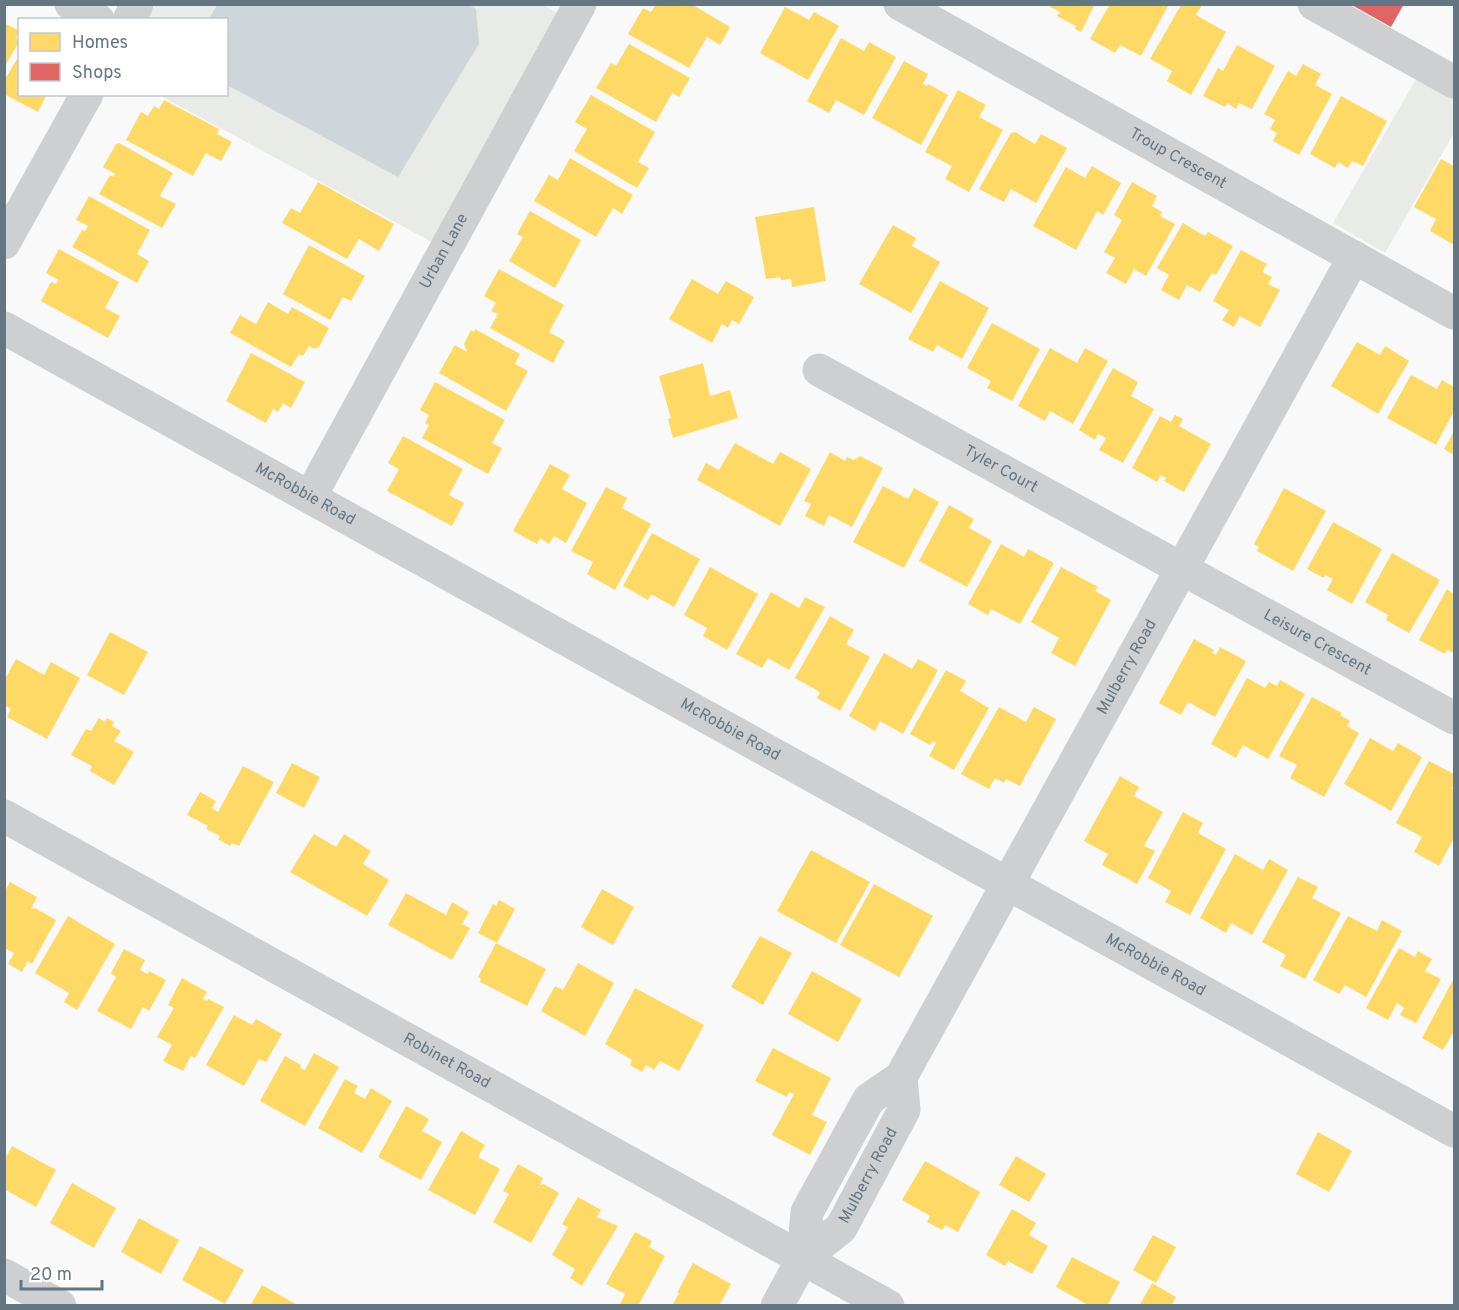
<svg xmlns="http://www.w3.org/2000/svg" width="1459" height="1310" viewBox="0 0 1459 1310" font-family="Overpass,sans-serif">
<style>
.green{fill:#e8ebe6}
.water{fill:#ced6d9}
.homes{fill:#ffd966}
.shops{fill:#e06666}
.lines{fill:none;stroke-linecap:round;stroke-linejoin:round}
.minor{stroke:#cecfd0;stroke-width:33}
.labels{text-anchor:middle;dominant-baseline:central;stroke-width:6;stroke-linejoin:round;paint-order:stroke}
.street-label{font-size:16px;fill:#657683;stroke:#fff}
</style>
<rect width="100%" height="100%" fill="#f9f9f9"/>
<path class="green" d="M156 4H542L561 15 432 242 159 95 226 94V20H147Z
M1418 76 1454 97V133L1385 253 1333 223Z"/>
<path class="water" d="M217 5H468L476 9 479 44 398 177 227 85 226 20 209 19Z"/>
<path class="homes" d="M656 4H691L730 27 720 45 707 37 689 68 628 34 643 8 651 12Z
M1051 4H1095L1081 32 1075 29 1076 26 1057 16 1060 12 1050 7Z
M1110 4H1169L1141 56 1120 45 1115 53 1090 39Z
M1181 5H1202L1196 15 1226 32 1191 95 1167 81 1172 71 1150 59Z
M785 7 809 20 814 12 839 26 808 80 760 53Z
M4 23 20 31 16 38 20 40 4 68Z
M841 38 864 51 869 42 896 57 864 115 836 100 829 113 807 101Z
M629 44 690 78 679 97 672 93 656 122 596 88 611 63 616 66Z
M1237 45 1275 66 1252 109 1239 103 1236 109 1227 103 1225 107 1203 96 1218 68 1223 71Z
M20 54V94H47L38 112 4 94V81Z
M904 61 928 74 923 84 927 86 928 84 948 95 921 145 872 118Z
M1303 64 1321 74 1315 85 1332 94 1299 155 1273 141 1277 133 1270 129 1275 120 1264 114 1288 71 1296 76Z
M958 90 986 105 979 117 1003 130 969 192 945 179 952 166 925 152Z
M591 95 655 132 638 162 649 168 637 188 574 151 587 129 575 122Z
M1341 96 1387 121 1363 166 1352 161 1348 168 1338 162 1335 168 1310 154Z
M164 100 219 129 217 134 232 142 221 161 206 153 193 176 126 140 141 112 148 116 154 106 159 109Z
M1015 132 1035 144 1041 134 1067 148 1036 203 1011 189 1004 202 979 189 1011 133Z
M119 143 173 173 160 196 176 204 162 228 99 194 110 175 113 177 115 174 103 167 116 144Z
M570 158 633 195 622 214 613 208 596 237 534 201 549 175 558 180Z
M1441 159 1454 166V245L1430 231 1436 219 1414 207Z
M1092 166 1121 183 1103 215 1097 211 1076 250 1033 226 1066 167 1085 178Z
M318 182 394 224 379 251 359 239 347 259 282 223 291 208 300 213Z
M1132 182 1157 196 1152 206 1162 212 1160 216 1175 224 1146 276 1134 269 1126 284 1106 273 1115 258 1104 252 1122 220 1114 215Z
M89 196 150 230 137 254 149 261 137 283 72 247 82 230 85 231 88 226 76 220Z
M814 207 826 281 792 287 791 279 781 280 780 277 766 279 755 217Z
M530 211 581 240 555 288 509 261 523 237 517 234Z
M1183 223 1205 236 1208 232 1233 246 1216 275 1212 273 1200 292 1187 285 1179 300 1161 290 1169 275 1157 268Z
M893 225 916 238 912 246 940 262 911 313 859 284Z
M309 245 365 276 351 301 343 297 330 320 283 294Z
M59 249 119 282 105 308 120 316 108 338 41 301 51 282 56 284 58 280 46 273Z
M1241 250 1267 264 1262 272 1272 277 1268 284 1280 290 1260 327 1240 316 1234 327 1222 320 1229 310 1213 301Z
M499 269 564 305 549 332 565 341 553 363 490 328 498 314 491 311 496 303 484 296Z
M692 279 718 294 726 281 754 297 739 324 732 320 728 328 722 324 712 343 669 319Z
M940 281 989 308 962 359 937 345 933 352 908 339Z
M268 302 288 314 292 307 329 328 319 347 314 349 309 346 303 356 299 354 291 367 230 333 240 315 256 324Z
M992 323 1040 349 1012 401 987 388 991 381 967 368Z
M475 329 520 354 515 364 528 371 506 411 439 373 455 345 467 352 464 344 471 330 474 332Z
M1357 342 1380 355 1385 346 1409 361 1378 414 1331 386Z
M1050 348 1077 363 1085 348 1108 361 1073 424 1050 411 1045 421 1018 406Z
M251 353 305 382 291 408 283 403 278 412 273 409 266 423 226 401Z
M703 363 710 396 730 390 738 418 673 438 668 419 671 418 659 376Z
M1113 368 1138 382 1131 396 1154 409 1123 463 1099 450 1106 438 1098 434 1095 440 1079 430Z
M1411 375 1437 389 1442 380 1454 387V411L1436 445 1387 418Z
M435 382 505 420 492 443 502 448 488 474 422 438 429 425 425 423 429 415 420 410Z
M1175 415 1183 419 1179 426 1211 444 1184 492 1164 481 1166 478 1161 475 1157 482 1132 468 1160 416 1171 422Z
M1454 431V455L1444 449Z
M403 436 463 469 449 495 464 503 452 526 387 491 399 469 388 463Z
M735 443 773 464 780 452 811 469 780 526 697 480 706 463 719 470Z
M830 452 845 461 847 457 854 460 860 456 883 468 852 527 829 515 824 526 805 516 811 504 804 501Z
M550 464 570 475 562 489 587 503 566 543 554 536 549 544 540 538 537 544 513 531Z
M883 486 908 499 914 488 939 502 904 568 853 542Z
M606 487 627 498 622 508 651 524 615 590 587 574 593 562 571 551Z
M1284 488 1326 511 1293 571 1257 551 1259 547 1254 544Z
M949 505 974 519 969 528 992 541 967 587 919 561Z
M1333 522 1382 549 1352 604 1327 590 1333 579 1325 575 1324 578 1307 569Z
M652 533 700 559 674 607 651 594 648 600 623 586Z
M1001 544 1024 557 1028 549 1054 563 1020 624 991 609 988 615 968 604Z
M1392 553 1440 580 1409 633 1386 620 1388 615 1365 602Z
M710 567 758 594 727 650 703 636 707 628 684 615Z
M1061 567 1098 587 1095 591 1111 600 1075 666 1051 653 1059 638 1031 622Z
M1447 589 1454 594V653L1447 650 1445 654 1419 640Z
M771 592 799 608 805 597 825 607 789 670 768 658 762 668 736 654Z
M830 616 854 630 846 644 870 657 840 711 817 698 820 692 795 678Z
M110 632 148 652 124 695 87 675Z
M1194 639 1214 650 1212 653 1216 655 1220 647 1246 661 1215 717 1188 702 1181 715 1159 703Z
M884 653 912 669 918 659 938 670 903 734 880 721 875 731 849 716Z
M16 659 44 675 51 662 80 678 47 739 7 717 11 709 4 705V681Z
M946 670 966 681 960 691 989 708 954 770 929 756 936 743 933 741 930 745 910 734Z
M1247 678 1265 688 1269 682 1277 686 1280 680 1305 694 1268 759 1243 745 1236 758 1211 744Z
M1312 697 1342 713 1340 715 1350 721 1347 726 1359 733 1324 797 1290 778 1297 765 1279 756Z
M999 707 1026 722 1034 707 1056 719 1020 786 1006 779 1004 783 995 778 989 789 961 774Z
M99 718 105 722 107 718 114 722 112 726 121 731 114 741 134 752 114 785 90 771 92 766 71 755 86 729 91 731Z
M1370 738 1393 751 1398 743 1422 757 1391 811 1344 784Z
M1429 761 1454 774V784L1452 789H1454V838L1439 866 1414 852 1422 837 1396 823Z
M292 763 320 777 304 808 276 793Z
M243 766 274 782 239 846 232 843 230 846 218 839 220 836 206 829 208 826 187 815 200 792 216 801 212 808 218 812Z
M1120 776 1139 787 1134 796 1163 812 1144 846 1155 851 1137 884 1102 865 1108 854 1084 841Z
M1183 812 1203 823 1198 833 1226 849 1190 915 1165 902 1171 891 1148 878Z
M314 834 336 847 344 834 371 851 363 864 389 880 367 916 290 872Z
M811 850 870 882 836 943 777 911Z
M1235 854 1263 870 1269 859 1288 870 1252 935 1231 923 1226 933 1200 918Z
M1298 877 1318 887 1312 898 1341 913 1305 979 1280 966 1286 955 1262 942Z
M10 882 37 897 31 909 35 908 56 920 32 964 28 961 22 972 8 964 14 953 4 948V893Z
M874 884 933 916 899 977 840 945Z
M602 889 634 907 613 945 581 927Z
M406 893 446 915 452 902 469 912 462 924 470 928 452 960 388 925Z
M499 900 515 909 497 943 478 933 493 904 496 906Z
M68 916 115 944 77 1010 64 1002 69 993 35 973Z
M1348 916 1377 931 1382 920 1402 931 1366 997 1345 985 1339 994 1313 980Z
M760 936 792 953 763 1005 731 987Z
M496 943 546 969 527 1006 480 982 481 979 478 977Z
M1399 948 1415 957 1418 951 1432 959 1425 971 1441 979 1416 1023 1400 1015 1404 1008 1397 1003 1388 1020 1366 1008Z
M124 949 145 960 140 970 148 974 149 971 166 980 149 1011 143 1007 131 1029 97 1011 116 977 111 973Z
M578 963 614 983 585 1036 541 1011 555 986 563 990Z
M812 971 862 999 838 1042 788 1014Z
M182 978 207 992 203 999 207 1001 208 999 224 1007 195 1058 191 1056 183 1071 163 1061 172 1045 157 1037 174 1008 168 1005Z
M1454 978V1034L1453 1033 1443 1050 1422 1038Z
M635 988 704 1025 679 1071 660 1061 654 1070 646 1065 642 1072 630 1065 632 1060 605 1044Z
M234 1015 252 1025 256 1019 282 1034 266 1062 259 1059 244 1086 206 1065Z
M773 1048 831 1078 812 1115 827 1122 810 1155 772 1135 794 1094 789 1092 787 1097 755 1081Z
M314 1053 339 1067 305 1126 260 1101 285 1056 301 1065 300 1068 305 1070Z
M345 1079 358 1086 354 1093 365 1099 371 1088 392 1101 362 1153 318 1128Z
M406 1106 429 1119 422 1131 442 1142 421 1180 378 1157Z
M461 1131 485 1145 478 1157 500 1169 475 1215 428 1190Z
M1318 1132 1352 1151 1329 1192 1296 1174Z
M12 1146 56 1170 36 1207 4 1189V1161Z
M1016 1156 1046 1174 1029 1202 999 1185Z
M925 1161 980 1192 958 1232 945 1225 942 1230 927 1222 930 1216 902 1200Z
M518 1164 543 1178 540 1185 544 1184 559 1193 531 1243 493 1222 509 1194 503 1191Z
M72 1183 116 1208 94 1248 50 1223Z
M578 1197 601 1210 597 1217 618 1226 582 1286 570 1278 575 1269 552 1255 568 1227 562 1224Z
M1012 1209 1036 1223 1029 1235 1048 1246 1032 1274 1008 1261 1005 1266 986 1255Z
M139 1218 179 1240 161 1274 121 1252Z
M635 1232 652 1241 649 1247 665 1256 638 1306H619L625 1294 606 1284Z
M1153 1235 1176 1247 1156 1283 1133 1270Z
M200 1246 244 1270 225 1304 182 1280Z
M1072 1257 1120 1282 1107 1306H1090L1056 1287Z
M693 1263 731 1284 719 1306H672L679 1293H677Z
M1152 1283 1176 1297 1171 1306H1139Z
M262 1285 299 1306H250Z"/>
<path class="shops" d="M1350 4H1404L1391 27Z"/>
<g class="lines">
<g class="minor">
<path d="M71 4 98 20"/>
<path id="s1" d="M900 4 1454 313"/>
<path d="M1314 4 1454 82"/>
<path d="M129 20 137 4"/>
<path d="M4 243 87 94"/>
<path id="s2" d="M4 328 1454 1131"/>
<path id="s3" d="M819 370 1454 718"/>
<path id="s4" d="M310 497 580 4"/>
<path id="s5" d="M4 816 888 1306"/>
<path id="s6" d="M803 1258 807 1212 869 1099 901 1077 1354 257"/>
<path d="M4 1275 60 1306"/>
<path id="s7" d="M777 1306 803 1258 841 1228 904 1110 901 1077"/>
</g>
</g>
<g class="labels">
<g class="street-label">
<text stroke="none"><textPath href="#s1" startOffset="318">Troup Crescent</textPath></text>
<text stroke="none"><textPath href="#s4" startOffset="280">Urban Lane</textPath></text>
<text stroke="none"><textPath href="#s3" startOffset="207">Tyler Court</textPath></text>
<text stroke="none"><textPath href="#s2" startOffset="344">McRobbie Road</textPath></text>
<text stroke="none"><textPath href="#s3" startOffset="568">Leisure Crescent</textPath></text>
<text stroke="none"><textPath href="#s6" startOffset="682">Mulberry Road</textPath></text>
<text stroke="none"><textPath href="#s2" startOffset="830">McRobbie Road</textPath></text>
<text stroke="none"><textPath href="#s2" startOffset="1316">McRobbie Road</textPath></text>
<text stroke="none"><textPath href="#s5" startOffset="506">Robinet Road</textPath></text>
<text stroke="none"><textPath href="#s7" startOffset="162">Mulberry Road</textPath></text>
</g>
</g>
<rect width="1459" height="1310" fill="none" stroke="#657683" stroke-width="12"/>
<rect x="18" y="18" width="210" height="78" fill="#ffffff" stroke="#c1c8cd" stroke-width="1.5"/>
<rect x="30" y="33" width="30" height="18" fill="#ffd966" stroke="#c1c8cd" stroke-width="1.5"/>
<text x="72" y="48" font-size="18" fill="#657683">Homes</text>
<rect x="30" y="63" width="30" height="18" fill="#e06666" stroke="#c1c8cd" stroke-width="1.5"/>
<text x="72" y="78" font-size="18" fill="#657683">Shops</text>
<path d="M21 1280v9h81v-9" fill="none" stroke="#657683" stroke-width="3"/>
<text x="30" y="1280" font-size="18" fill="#657683" stroke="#ffffff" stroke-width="4.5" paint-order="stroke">20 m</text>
</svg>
